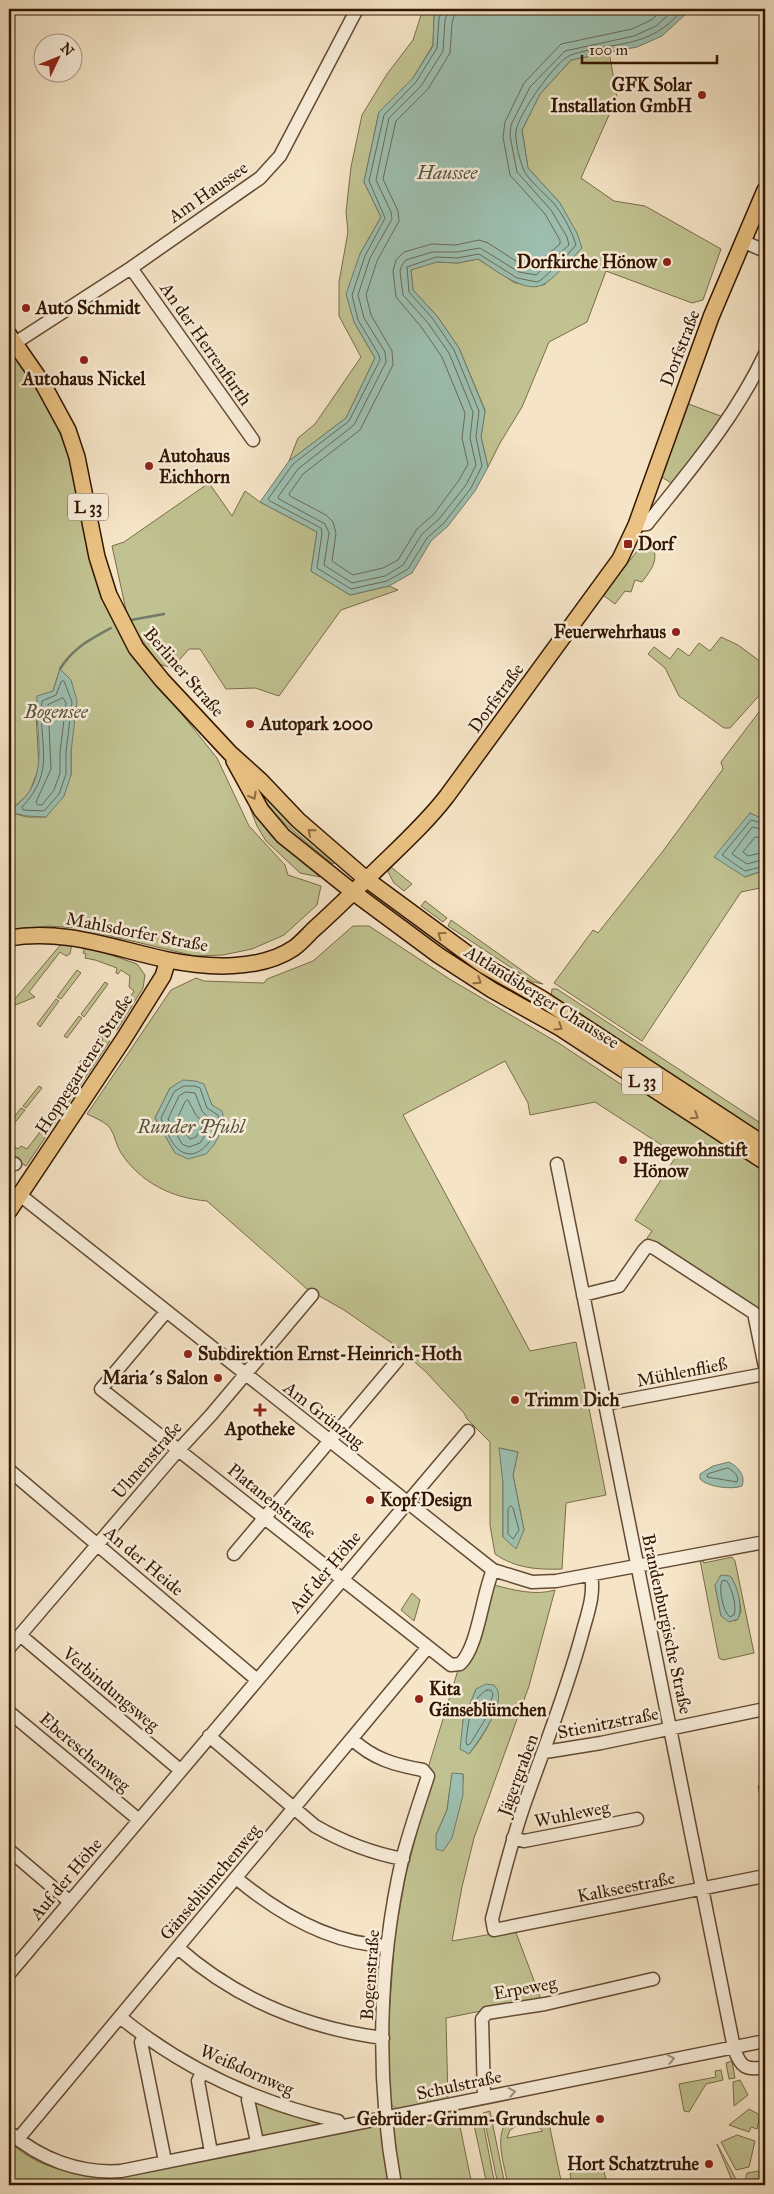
<svg xmlns="http://www.w3.org/2000/svg" width="774" height="2194" viewBox="0 0 774 2194" font-family="'IM FELL Great Primer',serif">
<style>
.green{fill:#c1c291;stroke:#7a6c48;fill-rule:evenodd}
.water{fill:#9dbfb0;stroke:#727b6a}
.lines{fill:none;stroke-linecap:round;stroke-linejoin:round}
.shore{stroke:#686a58;stroke-width:1}
.stream{stroke:#727b6a;stroke-width:2.5}
.minor-casing{stroke:#634a32;stroke-width:15}
.major-casing{stroke:#321600;stroke-width:18}
.minor{stroke:#f8edda;stroke-width:12}
.major{stroke:#eac283;stroke-width:15}
.oneway{stroke:#8e6c42}
.oneway2{stroke:#9f8c78}
.poi-dot{fill:#8f2418;stroke:#f8edda;stroke-width:2}
.labels{text-anchor:middle;dominant-baseline:central;stroke-width:5;stroke-linejoin:round;paint-order:stroke}
.shield{fill:#f8edda;stroke:#6d5641;stroke-width:1}
.shield-label{font-size:16px;font-weight:bold;fill:#321600}
.poi-label{font-size:18px;font-weight:bold;fill:#321600;stroke:#f8edda;text-anchor:start}
.street-label{font-size:18px;fill:#321600;stroke:#f8edda}
.water-label{font-size:19px;font-style:italic;fill:#57513e;stroke:#f8edda}
</style>
<rect width="100%" height="100%" fill="#f5e4c6"/>
<filter id="stains"><feTurbulence type="fractalNoise" baseFrequency=".004" numOctaves="4"/><feColorMatrix values="0 0 0 0 .2 0 0 0 0 .09 0 0 0 0 .02 0 0 0 .5 -.17"/></filter>
<radialGradient id="worn" r=".72"><stop offset=".6" stop-color="#630" stop-opacity="0"/><stop offset="1" stop-color="#630" stop-opacity=".3"/></radialGradient>
<path class="green" d="M423 9H439L434 17 433 45 413 78 379 112 364 182 381 217 360 254 354 322 375 358 346 418 289 461 298 438 315 424 361 357 339 316V282L348 232 346 212 351 167 362 115 387 74 413 40Z
M609 52 617 97 581 178 614 201 645 206 721 249 703 300 692 303 606 271 587 322 549 342 522 407 500 443 488 467 481 437 485 410 459 348 437 316 413 290 411 269 435 262 458 263 478 259 515 283 544 285 553 276 560 203 528 168 522 130 540 94 571 60Z
M9 346 48 402 74 470 102 597 124 642 217 758 249 826 285 865 288 875 321 886 317 905 284 935 252 949 223 955 195 956 77 928 48 926 9 932ZM60 669 71 752V775L46 817H27L9 812 29 793 39 768 36 713 53 691Z
M686 403 726 418 673 484 660 476Z
M209 483 232 516 245 491 260 502 317 532 311 571 350 595 389 586 398 590 341 610 279 696 255 688 226 689 200 649H189L172 668 159 664 132 626 126 610 112 546 124 542Z
M648 537 651 539C659 560 654 566 642 582L635 580 631 592 625 591 615 604 603 595Z
M721 637 738 645 765 665V689L730 728H724L679 696 665 668 648 654 654 647 670 659 678 648 689 656 699 643 710 651Z
M765 704V820L750 813 745 877 765 870V887L741 892 642 1041 554 983 593 930 598 933 663 851 723 769 721 762Z
M261 791 336 860 333 864C314 848 267 814 261 791Z
M250 808 272 837 320 877 300 873 266 841 257 826Z
M391 867 412 884 404 891 394 883 388 872Z
M425 901 447 918 443 922 421 906Z
M451 920 537 981 543 984 533 982 448 926Z
M353 926H369L451 980 560 1044 625 1087 630 1081 765 1170V1345L752 1307 647 1238 652 1231 635 1220 677 1155 595 1102 530 1115 528 1103 505 1061 403 1115 530 1351 576 1342 606 1495 566 1503 562 1569C537 1570 515 1568 495 1554L490 1525V1442L467 1419 464 1413 426 1372 399 1348 344 1310 307 1289 207 1201C172 1198 141 1183 121 1153 116 1145 115 1135 110 1128 106 1122 93 1117 87 1114L171 990 196 978 204 981 264 983 267 979 313 961ZM170 1088 209 1098 212 1105 217 1109 175 1153 155 1118ZM500 1448 518 1452 513 1475 524 1530 503 1537V1483Z
M62 943 72 944 70 954 66 956 60 952 29 992 35 997 13 1006 9 1011V1006Z
M85 946 137 964 145 975 143 988 117 1030 106 1023 108 1020 113 1023 134 991 129 987 130 976 121 970 118 974 116 973 117 968 95 960 85 958 86 954 83 953Z
M77 970 81 973 61 999 57 997Z
M105 982 108 984 84 1017 81 1014Z
M552 989H557L765 1126V1139L551 998Z
M56 999 59 1001 40 1027 37 1024Z
M79 1016 82 1018 67 1038 64 1036Z
M99 1034 110 1041 26 1166 9 1156V1142L18 1149 21 1146 27 1149 70 1092 65 1088 81 1060 87 1063 103 1039 98 1035Z
M39 1086 42 1088 26 1108 23 1106Z
M21 1108 25 1110 9 1130V1124Z
M732 1557 735 1561 754 1653 723 1660 719 1658 700 1560H703L704 1563ZM732 1578 740 1604 741 1611 738 1619 735 1621 721 1616 715 1585Z
M494 1585C514 1590 535 1596 555 1590L529 1686 474 1838 462 1887 452 1941 515 1930 541 1999 446 2018 448 2101 397 2109 390 2104 388 2030 395 1934 406 1874 421 1817 428 1768 458 1670 466 1667 473 1657ZM476 1690 498 1692C497 1715 483 1737 469 1754L463 1721ZM452 1774H463V1782L436 1835 447 1810Z
M412 1593 420 1600 414 1621 401 1610Z
M765 1784V1800L761 1801 758 1786Z
M732 2061 735 2078 729 2079 726 2063Z
M721 2070 723 2080 706 2084 689 2112 684 2111 679 2084 716 2077 715 2071Z
M740 2080 748 2095 734 2106 733 2082Z
M253 2100 332 2125 265 2138 261 2136Z
M456 2107 472 2185H9V2141C33 2165 67 2174 100 2176Z
M749 2109 760 2115 757 2129 751 2127 749 2132 729 2125Z
M490 2111 505 2185H498L483 2113Z
M531 2114 547 2122 550 2128 562 2185H508C503 2158 486 2114 531 2114ZM524 2121 534 2123 543 2131 507 2138 510 2130Z
M483 2123 495 2185H487L474 2125Z
M737 2135 755 2141 749 2167 736 2170 721 2142Z
M717 2144 737 2181V2182L733 2183Z
M603 2166 607 2185H572L570 2173Z
M759 2171 760 2177 756 2182V2185H744L747 2173Z"/>
<path class="water" d="M439 9H688L687 13 662 36 637 47 571 60 540 94 522 130 528 168 560 203 577 233 582 248C573 257 552 281 542 285 524 294 493 268 478 259L458 263 437 262 411 270 413 290 437 316 459 348 485 411 481 437 488 467 475 491 448 526 431 541 412 573 389 586 350 595 311 571 317 532 260 502 289 461 346 418 375 358 354 322 346 294 360 254 381 217 364 182 379 112 413 78 433 46 434 17Z
M60 669 71 680 77 701 71 752V775L64 796 46 817 27 816 9 812C15 806 24 800 29 792 47 764 35 728 37 696L53 691Z
M750 813 765 820V870L745 877 714 857Z
M183 1080 196 1081 204 1084 212 1105 222 1111 225 1124 214 1145 206 1154 188 1159 175 1153 155 1118 170 1088Z
M499 1448 518 1452 513 1475 524 1530 516 1549 503 1537V1483Z
M729 1462C738 1467 746 1475 742 1486 733 1490 707 1487 700 1479V1474L713 1466Z
M721 1575 730 1576C738 1586 743 1607 738 1619L729 1622 721 1616 715 1585Z
M486 1684 494 1685C495 1687 498 1689 498 1692 503 1708 478 1741 469 1754L460 1749 463 1721 476 1689Z
M452 1773 463 1774V1795L452 1838 443 1851 436 1849V1835L447 1810Z"/>
<g class="lines">
<path class="shore" d="M443 9 439 18 437 48 416 82 384 115 369 181 385 218 365 256 352 295 358 320 379 355 380 360 349 421 293 464 268 499 270 501 321 528 322 533 317 568 351 589 387 581 408 569 427 538 444 523 471 488 482 466 476 437 479 411 454 350 433 319 409 292 407 267 436 257 457 258 479 254 517 278 537 282 541 280 561 262 576 245C572 232 564 216 555 205 547 195 526 179 523 168 519 158 515 141 516 131 518 115 556 60 571 55 615 40 649 51 683 9
M449 9 445 20 443 51 421 86 389 118 376 180 391 212 392 219 370 258 358 295 364 318 385 352 386 362 354 425 298 469 278 497 279 499 325 524 329 533 324 565 352 583 385 576 403 565 422 534 439 519 466 485 476 465 470 438 473 412 449 353 428 323 403 295 400 271 402 265 406 260 432 252H457L480 248 519 272 536 275 569 245 567 237 551 210 517 172 510 136 511 125 530 87 565 51 634 36 656 26 675 9
M456 9 452 23 450 53 428 89 396 121 383 179 398 211 399 221 377 261 366 295 371 315 392 351 393 365 360 430 303 474 289 494 290 496 326 515 333 522 336 533 332 561 353 575 383 568 398 560 417 529 434 514 459 480 468 464 462 438 465 413 442 357 422 328 396 297 393 271 396 260 404 252 432 244 456 245 479 240 488 243 522 265 533 267 560 244V240L545 214 510 175 503 137 505 122 524 83 561 44 632 29 651 20 664 9
M64 681 72 702 66 752V774L59 794 44 811 23 810 22 807C57 770 38 745 42 701L56 695 61 682Z
M63 698 66 703 60 752V773L54 790 42 805H38L36 802 51 769 48 705Z
M765 824 751 820 722 855 745 871 765 866
M765 830 752 827 732 854 747 864 765 859
M765 838 755 837 743 852 748 856 765 852
M184 1086H195L200 1088 207 1108 218 1115 220 1123C214 1137 199 1164 179 1150 171 1144 165 1128 161 1118L174 1092Z
M186 1092 195 1093 202 1111 213 1122 200 1143 189 1147 182 1144 168 1119 179 1096Z
M188 1100 196 1115 204 1124 196 1137 190 1139 183 1131 177 1119 185 1102Z
M728 1468C733 1470 740 1477 737 1482L707 1477 708 1474Z
M511 1506 513 1508 519 1530 513 1539 508 1534V1509Z
M727 1581C732 1590 737 1605 734 1615L730 1617C723 1612 718 1588 722 1581Z
M487 1690H491L493 1694 486 1718 470 1744 467 1745 466 1742C468 1725 470 1698 487 1690Z"/>
<path class="stream" d="M131 620 164 614
M60 669C73 648 89 640 111 628"/>
<defs>
<path id="minor" d="M742 241 765 251
M131 268 253 440
M15 343 131 268 260 178 280 156 357 9
M636 525 647 524C690 470 735 418 765 354
M9 1161 15 1164
M557 1164 734 2048C740 2067 746 2071 765 2067
M20 1195 493 1570 532 1582 556 1581 765 1542
M583 1295 619 1286 644 1250 648 1246 654 1248 754 1313 765 1367
M166 1312 101 1389 451 1665 460 1664C478 1648 482 1595 493 1570
M605 1404 765 1374
M9 1470 256 1679
M234 1554 397 1361
M591 1575C595 1595 587 1615 582 1634 567 1690 547 1740 528 1794 513 1834 503 1877 492 1919L494 1930 765 1876
M20 1635 180 1770
M9 1648 174 1455 211 1415 312 1295
M9 1712 139 1820
M209 1736 315 1826C343 1842 371 1853 403 1859
M352 1739C373 1759 395 1765 423 1770L428 1776C419 1804 409 1832 402 1860 378 1965 376 2079 395 2185
M545 1752 601 1743 765 1709
M513 1838 524 1841 637 1819
M9 1850 70 1902
M236 1878C278 1913 331 1944 387 1946
M178 1948C236 1999 307 2028 383 2038
M9 1974 468 1431
M120 2017C184 2069 258 2103 338 2121L340 2126
M144 2036 141 2042 165 2161
M202 2072 198 2081 211 2152
M250 2095 248 2100 257 2142
M484 2097 482 2019 487 2013 545 2004 653 1979
M9 2132C40 2159 80 2174 121 2171L765 2041
M18 2139 428 1647"/>
<path id="major" d="M9 335 43 384 68 430 77 457 97 557 109 595 136 648 162 680 230 753 260 780 298 820 366 879 483 965 541 998 765 1145
M234 761 261 810 283 836 353 892 438 955 492 990 560 1028 765 1162
M9 938C64 928 115 949 168 960 207 968 260 971 294 948 301 943 307 936 313 930 332 913 350 895 368 878 395 851 424 826 447 796L620 559 636 525 711 317 765 190
M9 1211 123 1040 163 976 168 960"/>
</defs>
<use href="#minor" class="minor-casing"/>
<use href="#major" class="major-casing"/>
<use href="#minor" class="minor"/>
<use href="#major" class="major"/>
</g>
<defs><path id="oneway-chevron" d="M-2-3.5L2.5 0L-2 3.5" fill="none" stroke-width="1.6" stroke-linecap="round" stroke-linejoin="round" transform="scale(1.25)"/></defs>
<g class="oneway">
<use href="#oneway-chevron" transform="translate(253 796) rotate(61)"/>
<use href="#oneway-chevron" transform="translate(311 832) rotate(-140)"/>
<use href="#oneway-chevron" transform="translate(441 935) rotate(-144)"/>
<use href="#oneway-chevron" transform="translate(478 981) rotate(33)"/>
<use href="#oneway-chevron" transform="translate(559 1027) rotate(32)"/>
<use href="#oneway-chevron" transform="translate(695 1116) rotate(33)"/>
</g>
<g class="oneway2">
<use href="#oneway-chevron" transform="translate(671 2059) rotate(-11)"/>
<use href="#oneway-chevron" transform="translate(512 2092) rotate(-11)"/>
</g>
<g class="poi-dot">
<circle cx="702" cy="95" r="5"/>
<circle cx="667" cy="262" r="5"/>
<circle cx="26" cy="308" r="5"/>
<circle cx="84" cy="360" r="5"/>
<circle cx="149" cy="466" r="5"/>
<rect x="623" y="539" width="10" height="10" rx="2.5"/>
<circle cx="676" cy="632" r="5"/>
<circle cx="250" cy="724" r="5"/>
<circle cx="623" cy="1160" r="5"/>
<circle cx="188" cy="1354" r="5"/>
<circle cx="218" cy="1378" r="5"/>
<circle cx="515" cy="1400" r="5"/>
<path d="M257.5 1402.5h5v5h5v5h-5v5h-5v-5h-5v-5h5z"/>
<circle cx="370" cy="1500" r="5"/>
<circle cx="419" cy="1699" r="5"/>
<circle cx="600" cy="2119" r="5"/>
<circle cx="709" cy="2164" r="5"/>
</g>
<g class="labels">
<g class="shield">
<rect x="68" y="493.5" width="40" height="27" rx="4"/>
<rect x="622" y="1067.5" width="40" height="27" rx="4"/>
</g>
<g class="shield-label">
<text x="88" y="507">L 33</text>
<text x="642" y="1081">L 33</text>
</g>
<g class="poi-label">
<text x="692" y="85" text-anchor="end">GFK Solar<tspan x="692" dy="21">Installation GmbH</tspan></text>
<text x="657" y="262" text-anchor="end">Dorfkirche Hönow</text>
<text x="36" y="308">Auto Schmidt</text>
<text x="84" y="379" text-anchor="middle">Autohaus Nickel</text>
<text x="159" y="456">Autohaus<tspan x="159" dy="21">Eichhorn</tspan></text>
<text x="638" y="544">Dorf</text>
<text x="666" y="632" text-anchor="end">Feuerwehrhaus</text>
<text x="260" y="724">Autopark 2000</text>
<text x="633" y="1150">Pflegewohnstift<tspan x="633" dy="21">Hönow</tspan></text>
<text x="198" y="1354">Subdirektion Ernst-Heinrich-Hoth</text>
<text x="208" y="1378" text-anchor="end">Maria´s Salon</text>
<text x="525" y="1400">Trimm Dich</text>
<text x="260" y="1429" text-anchor="middle">Apotheke</text>
<text x="380" y="1500">Kopf Design</text>
<text x="429" y="1689">Kita<tspan x="429" dy="21">Gänseblümchen</tspan></text>
<text x="590" y="2119" text-anchor="end">Gebrüder-Grimm-Grundschule</text>
<text x="699" y="2164" text-anchor="end">Hort Schatztruhe</text>
</g>
<g class="street-label">
<text transform="translate(208 192) rotate(-35)">Am Haussee</text>
<text transform="translate(206 344) rotate(55)">An der Herrenfurth</text>
<text transform="translate(680 348) rotate(-69)">Dorfstraße</text>
<text transform="translate(184 672) rotate(49)">Berliner Straße</text>
<text transform="translate(496 698) rotate(-54)">Dorfstraße</text>
<text transform="translate(137 932) rotate(11)">Mahlsdorfer Straße</text>
<text transform="translate(542 997) rotate(32)">Altlandsberger Chaussee</text>
<text transform="translate(84 1064) rotate(-57)">Hoppegartener Straße</text>
<text transform="translate(682 1372) rotate(-11)">Mühlenfließ</text>
<text transform="translate(324 1415) rotate(38)">Am Grünzug</text>
<text transform="translate(147 1460) rotate(-49)">Ulmenstraße</text>
<text transform="translate(272 1501) rotate(39)">Platanenstraße</text>
<text transform="translate(144 1561) rotate(40)">An der Heide</text>
<text transform="translate(325 1572) rotate(-50)">Auf der Höhe</text>
<text transform="translate(667 1624) rotate(78)">Brandenburgische Straße</text>
<text transform="translate(111 1689) rotate(40)">Verbindungsweg</text>
<text transform="translate(608 1723) rotate(-11)">Stienitzstraße</text>
<text transform="translate(85 1752) rotate(40)">Ebereschenweg</text>
<text transform="translate(518 1775) rotate(-70)">Jägergraben</text>
<text transform="translate(572 1814) rotate(-11)">Wuhleweg</text>
<text transform="translate(66 1879) rotate(-50)">Auf der Höhe</text>
<text transform="translate(210 1882) rotate(-50)">Gänseblümchenweg</text>
<text transform="translate(626 1887) rotate(-11)">Kalkseestraße</text>
<text transform="translate(370 1975) rotate(-86)">Bogenstraße</text>
<text transform="translate(525 1988) rotate(-10)">Erpeweg</text>
<text transform="translate(247 2070) rotate(24)">Weißdornweg</text>
<text transform="translate(459 2085) rotate(-12)">Schulstraße</text>
</g>
<g class="water-label">
<text x="447" y="172">Haussee</text>
<text x="56" y="711">Bogensee</text>
<text x="191" y="1126">Runder Pfuhl</text>
</g>
</g>
<rect width="774" height="2194" fill="none" stroke="#f5e4c6" stroke-width="30"/>
<rect x="10" y="10" width="754" height="2174" fill="none" stroke="#321600" stroke-width="2.5"/>
<rect x="15" y="15" width="744" height="2164" fill="none" stroke="#321600"/>
<g transform="translate(58 58) rotate(47)"><circle r="24" fill="#f8edda" stroke="#a99783"/>
<path d="M0-4L9 19L0 12L-9 19Z" fill="#8f2418"/>
<text y="-8" font-size="14" font-weight="bold" text-anchor="middle" fill="#321600">N</text>
</g>
<path d="M582 55v8h135v-8" fill="none" stroke="#321600" stroke-width="2.5"/>
<text x="589" y="55" font-size="15" fill="#321600" stroke="#f8edda" stroke-width="4" paint-order="stroke">100 m</text>
<rect width="100%" height="100%" filter="url(#stains)"/>
<rect width="100%" height="100%" fill="url(#worn)"/>
</svg>
